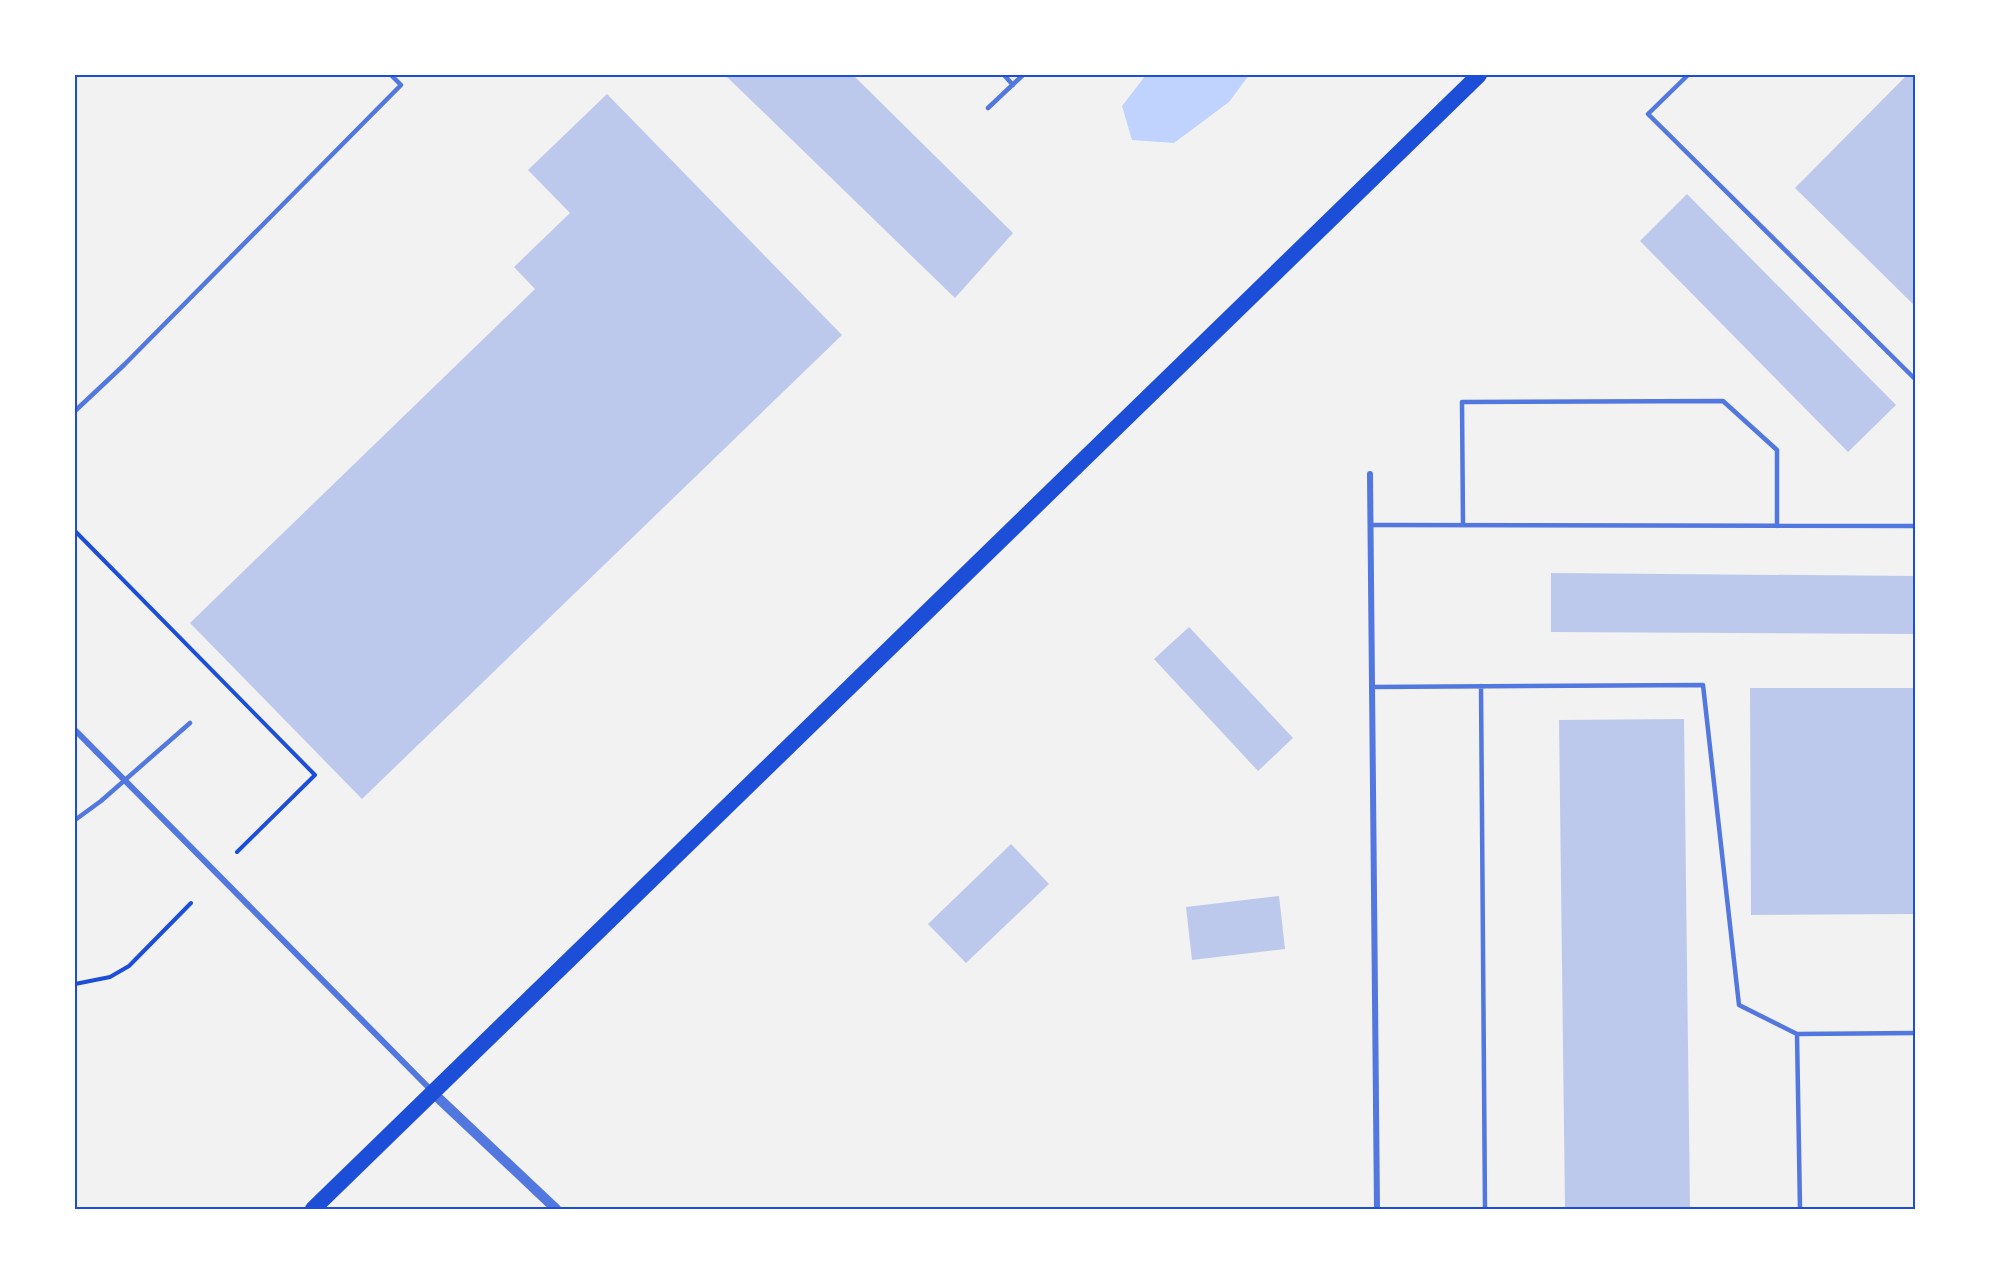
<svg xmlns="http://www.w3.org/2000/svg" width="1991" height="1284" viewBox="0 0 1991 1284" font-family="Jost,sans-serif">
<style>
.water{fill:#bfd3fe}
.building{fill:#bdc9ec}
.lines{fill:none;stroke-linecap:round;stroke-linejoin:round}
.path{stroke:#1d4ed8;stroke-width:4}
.service{stroke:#5277de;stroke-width:4.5}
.minor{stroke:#5277de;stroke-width:6}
.tertiary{stroke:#5277de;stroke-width:10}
.trunk{stroke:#1d4ed8;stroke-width:16}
.neatline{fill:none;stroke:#1d4ed8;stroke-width:2}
</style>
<rect width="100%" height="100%" fill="#f2f2f2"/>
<path class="water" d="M1146 75H1249L1229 102 1174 143 1132 140 1122 106Z"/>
<path class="building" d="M725 75H853L1013 233 955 298Z
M1907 75H1916V307L1795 188Z
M607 94 842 335 362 799 190 623 535 289 514 267 570 213 528 170Z
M1687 194 1896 405 1848 452 1640 241Z
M1551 573 1916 576V634L1551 632Z
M1189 627 1293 738 1258 771 1154 659Z
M1750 688H1916V914L1751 915Z
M1684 719 1690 1209H1565L1559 720Z
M1011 844 1049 884 966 963 928 924Z
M1279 896 1285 949 1192 960 1186 907Z"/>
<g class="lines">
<path class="path" d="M75 531 315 775 237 852
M75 984 110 977 129 966 191 903"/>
<path class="service" d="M1004 75 1013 85
M1688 75 1648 114 1916 380
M988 108 1023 75
M75 411 124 365 401 85 391 75
M1371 525 1916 526
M1463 525 1462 402 1723 401 1777 450V526
M1481 686 1485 1209
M1372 687 1703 685 1739 1005 1797 1034
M75 820 101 801 190 723
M1800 1209 1797 1034 1916 1033"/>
<path class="minor" d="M1370 474 1377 1209
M75 730 432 1091"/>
<path class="tertiary" d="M432 1092 556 1209"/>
<path class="trunk" d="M313 1209 1479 75"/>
</g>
<rect width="1991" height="1284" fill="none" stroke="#ffffff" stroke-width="153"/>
<rect x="76" y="76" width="1838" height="1132" class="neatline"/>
</svg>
